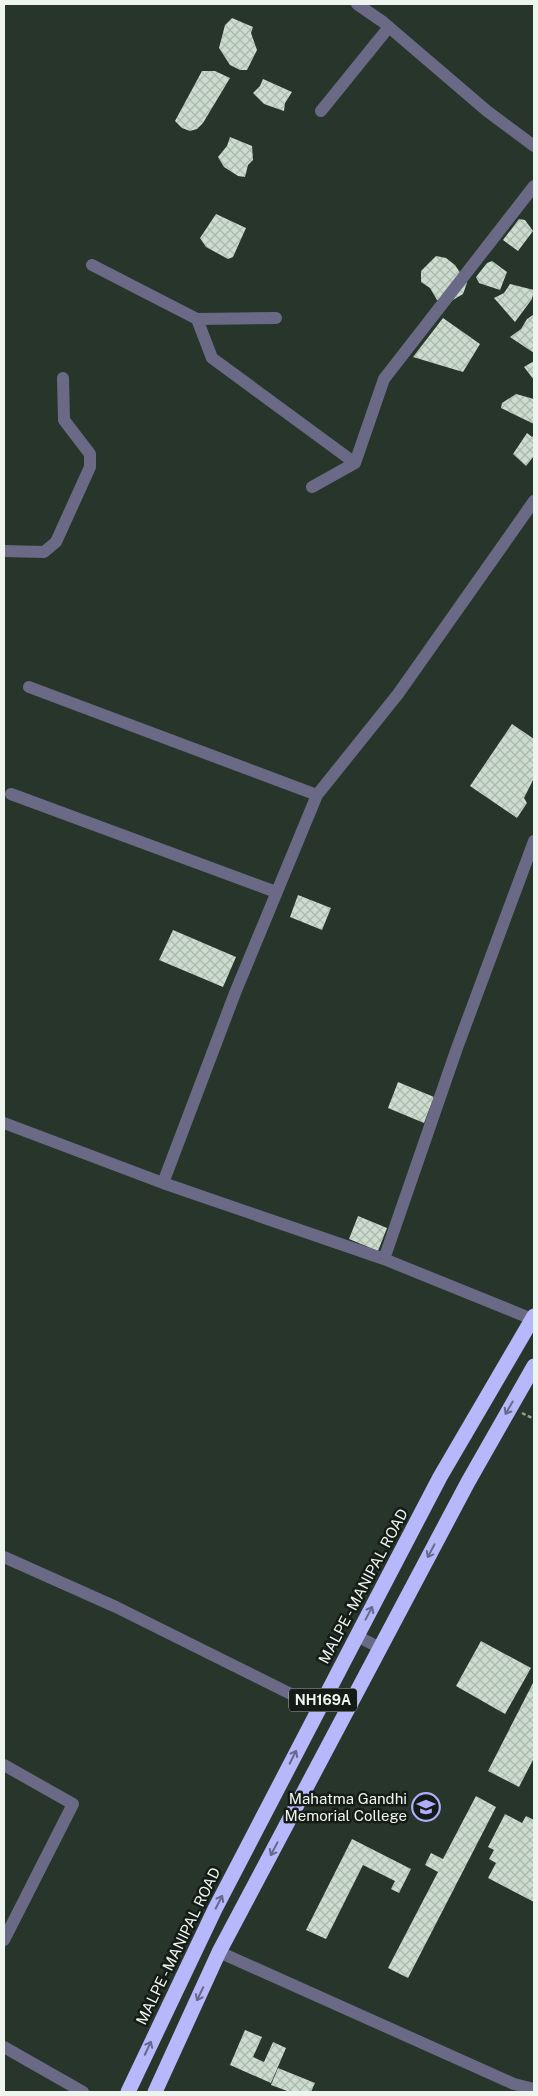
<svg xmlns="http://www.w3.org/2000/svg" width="538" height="2096" viewBox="0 0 538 2096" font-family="'Public Sans',sans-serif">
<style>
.building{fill:url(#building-cross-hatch)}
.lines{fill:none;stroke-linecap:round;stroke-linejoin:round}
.path{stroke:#919c93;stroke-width:2.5;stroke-dasharray:4 2.5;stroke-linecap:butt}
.minor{stroke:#6a6a86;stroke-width:12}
.highway{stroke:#b7b7fc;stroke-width:15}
.oneway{stroke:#666989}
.labels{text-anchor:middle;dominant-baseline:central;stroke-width:5;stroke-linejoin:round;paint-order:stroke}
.shield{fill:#151b16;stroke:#acb4ad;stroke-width:1}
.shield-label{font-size:14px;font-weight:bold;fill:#edf5ee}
.street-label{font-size:15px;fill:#edf5ee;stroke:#151b16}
.poi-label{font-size:15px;fill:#edf5ee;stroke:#151b16;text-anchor:end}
</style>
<defs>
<pattern id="building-cross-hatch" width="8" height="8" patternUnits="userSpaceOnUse" patternTransform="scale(1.25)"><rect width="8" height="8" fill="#ccdcce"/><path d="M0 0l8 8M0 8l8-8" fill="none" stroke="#abb8ac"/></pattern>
</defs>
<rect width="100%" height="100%" fill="#28352a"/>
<path class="building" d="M232 18 253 27 251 33 257 50 247 70H240L230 65 219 48 225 25Z
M202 71H215L230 78 203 123 197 129 190 131 182 128 175 121Z
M263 79 292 92 285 103 284 111 264 104 253 93 260 86Z
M230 137 252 146 253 160 248 165 245 177 238 176 224 167 218 157 227 146Z
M216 214 246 228 233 257 228 259 206 247 200 238Z
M519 219 525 220 533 231 518 251 503 240Z
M436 256 446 258 455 265 467 283 463 294 446 304 437 300 430 288 421 282V271Z
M492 261 507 272 500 290 479 283 476 277 487 263Z
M510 284 534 290 532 299 515 322 494 298 504 293Z
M533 315 534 316V353L510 337 521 329 527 319Z
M443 318 480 344 463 372 413 357Z
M534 361V380L524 367Z
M516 394 534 399V424L501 408 502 403Z
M527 433 532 437 534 435V456L526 466 513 454Z
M512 724 534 739V778L524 798 527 803 517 818 470 786Z
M298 895 331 908 322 930 290 917Z
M173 930 236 957 223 987 159 960Z
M398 1082 434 1097 424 1123 388 1108Z
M358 1216 387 1228 378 1251 349 1239Z
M481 1641 531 1668 505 1714 456 1686Z
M534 1681V1758L519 1787 488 1771Z
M476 1796 496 1807 408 1978 388 1968 438 1872 425 1865 431 1853 443 1859Z
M505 1814 522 1823 526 1816 534 1820V1902L488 1878 496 1863 489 1859 494 1850 488 1847Z
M352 1839 411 1869 399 1893 391 1889 395 1881 363 1865 326 1939 306 1930Z
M245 2030 262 2037 253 2057 264 2062 273 2042 286 2048 271 2083 230 2065Z
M278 2068 315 2083 311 2092H290L271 2085Z"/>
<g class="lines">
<path class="path" d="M522 1413 534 1419"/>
<path class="minor" d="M357 4 383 22 487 111 534 146
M321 111 389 27
M92 265 197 319 212 358 355 463
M197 319 276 318
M312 487 355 463 384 379 534 186
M4 551 44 552 56 542 90 467V454L64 420 63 378
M29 687 317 795
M11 794 276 892
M4 1123 163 1183 384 1259 532 1319
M163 1183 235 993 317 795 398 694 534 501
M384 1259 457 1048 534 841
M4 1557 116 1607 319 1708
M357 1636 380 1648
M4 1765 73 1804 4 1940
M219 1952 514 2084 534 2089
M4 2047 83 2092"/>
<path class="highway" d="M128 2092 215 1909 357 1636 440 1477 534 1316
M155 2092 219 1952 468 1482 534 1366"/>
</g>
<defs><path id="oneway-shaft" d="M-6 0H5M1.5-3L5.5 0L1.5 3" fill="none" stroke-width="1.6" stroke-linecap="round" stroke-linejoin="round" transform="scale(1.25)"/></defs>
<g class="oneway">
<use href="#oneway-shaft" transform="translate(509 1408) rotate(120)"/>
<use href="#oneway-shaft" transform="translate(431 1551) rotate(118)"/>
<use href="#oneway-shaft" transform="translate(369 1613) rotate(-62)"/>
<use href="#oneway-shaft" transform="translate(293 1757) rotate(-63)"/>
<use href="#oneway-shaft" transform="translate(274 1849) rotate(118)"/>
<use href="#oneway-shaft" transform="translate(219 1902) rotate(-63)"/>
<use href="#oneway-shaft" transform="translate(200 1994) rotate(115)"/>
<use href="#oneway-shaft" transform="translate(148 2048) rotate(-65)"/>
</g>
<defs>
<symbol id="university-ring" viewBox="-11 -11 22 22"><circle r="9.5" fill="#151b16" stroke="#afaefa" stroke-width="1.5"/><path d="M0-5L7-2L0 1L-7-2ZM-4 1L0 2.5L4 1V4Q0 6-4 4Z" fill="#afaefa"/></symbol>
</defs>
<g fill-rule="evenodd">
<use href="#university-ring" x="410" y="1791" width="32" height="32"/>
</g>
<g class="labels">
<rect class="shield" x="289" y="1688.5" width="68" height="23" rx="4"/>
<g class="shield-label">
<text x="323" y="1700">NH169A</text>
</g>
<g class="street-label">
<text transform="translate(363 1586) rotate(-62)">MALPE - MANIPAL ROAD</text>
<text transform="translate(178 1946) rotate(-64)">MALPE - MANIPAL ROAD</text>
</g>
<g class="poi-label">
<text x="407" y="1798">Mahatma Gandhi<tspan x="407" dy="17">Memorial College</tspan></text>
</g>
</g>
<rect width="538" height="2096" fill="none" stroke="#edf5ee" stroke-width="10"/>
</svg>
